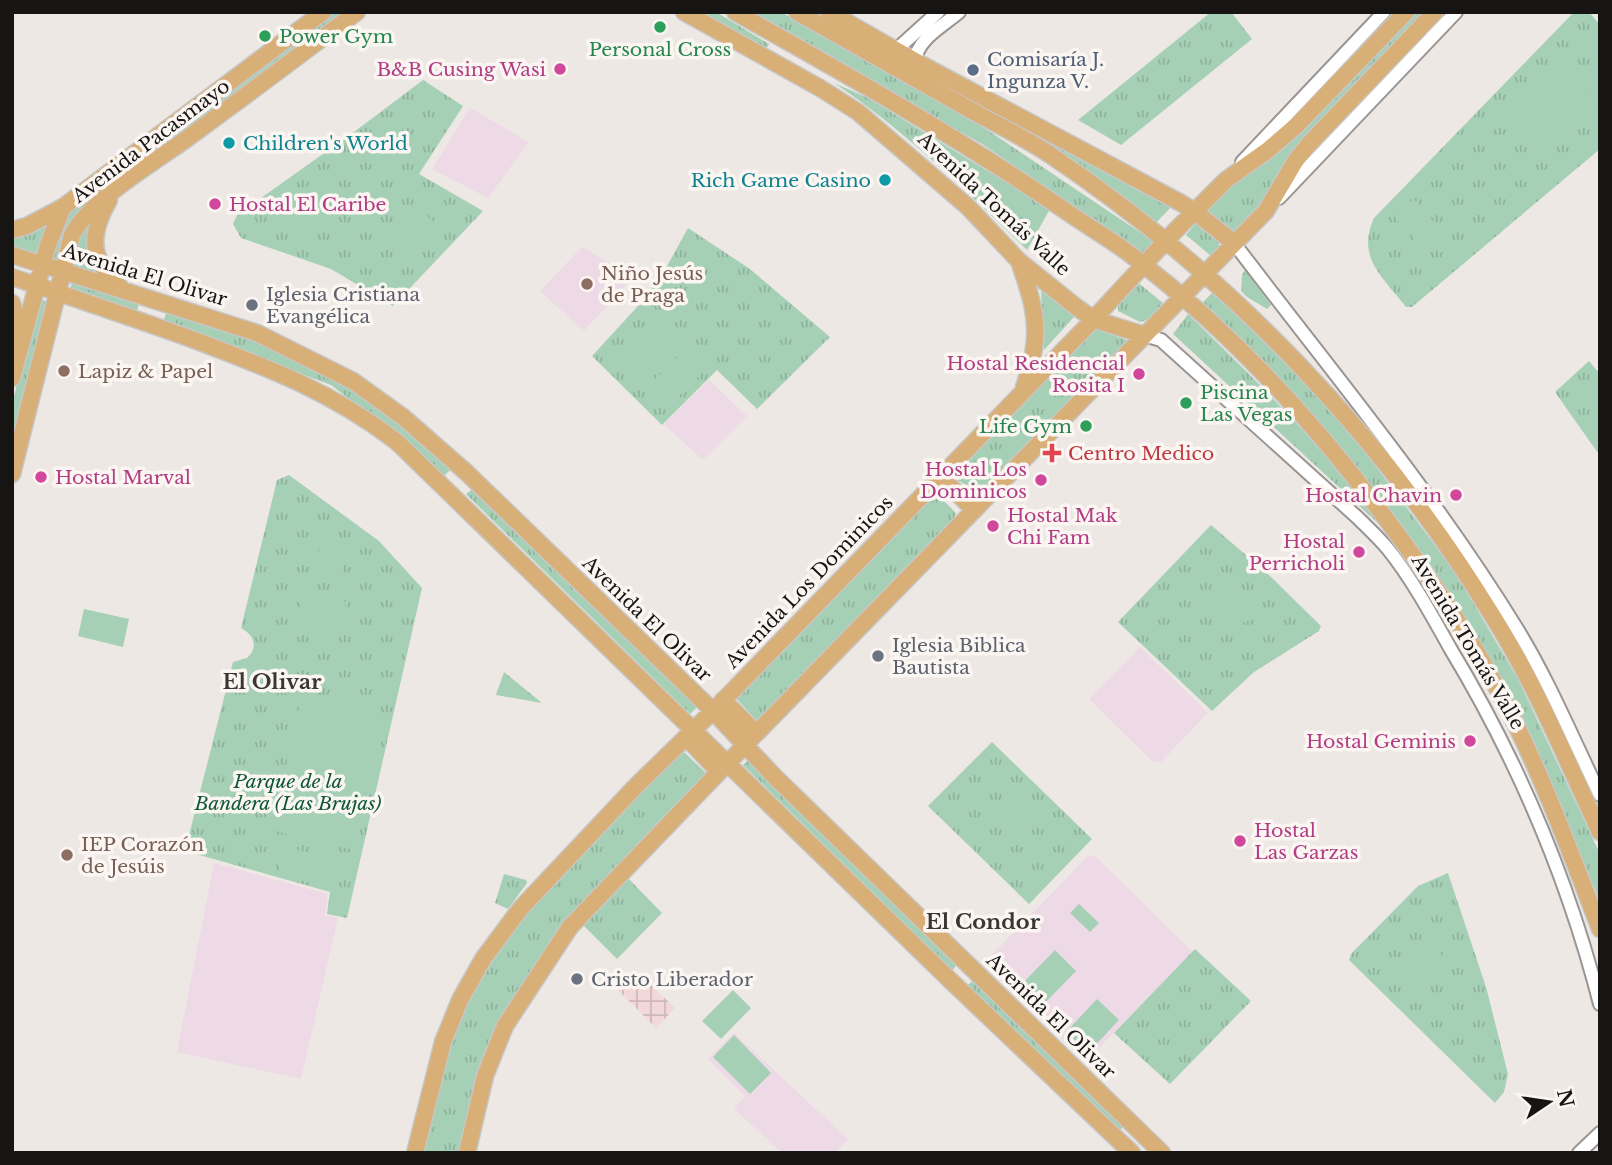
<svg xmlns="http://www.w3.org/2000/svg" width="1612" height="1165" viewBox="0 0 1612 1165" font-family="'Libre Baskerville',serif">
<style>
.industrial{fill:url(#industrial-grid)}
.education{fill:#eed9e6}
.grass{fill:url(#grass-tufts)}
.pitch{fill:#a6d0b5}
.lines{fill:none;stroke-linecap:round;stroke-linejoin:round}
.minor-casing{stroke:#9a9592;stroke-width:16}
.major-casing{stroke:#c7c7c7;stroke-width:19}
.minor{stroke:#fff;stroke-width:12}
.major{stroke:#d8af77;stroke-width:16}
.leisure-dot{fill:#2e9e5b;stroke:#fbf6f2;stroke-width:2.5}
.hotel-dot{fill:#d1479c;stroke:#fbf6f2;stroke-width:2.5}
.service-dot{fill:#5c6f8a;stroke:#fbf6f2;stroke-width:2.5}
.culture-dot{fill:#0f9aa8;stroke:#fbf6f2;stroke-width:2.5}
.education-dot{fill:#8d6e63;stroke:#fbf6f2;stroke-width:2.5}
.worship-dot{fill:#6b7280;stroke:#fbf6f2;stroke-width:2.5}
.health-dot{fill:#e0444e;stroke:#fbf6f2;stroke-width:2.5}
.labels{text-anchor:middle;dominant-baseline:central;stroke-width:7;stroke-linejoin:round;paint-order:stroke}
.leisure-label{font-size:19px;fill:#27864d;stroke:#fbf6f2;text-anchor:start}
.service-label{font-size:19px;fill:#4e5e75;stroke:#fbf6f2;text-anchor:start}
.hotel-label{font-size:19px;fill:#b23c85;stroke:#fbf6f2;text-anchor:end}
.street-label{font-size:19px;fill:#171514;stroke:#fbf6f2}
.culture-label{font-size:19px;fill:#0d838f;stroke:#fbf6f2;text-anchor:start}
.education-label{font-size:19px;fill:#785e54;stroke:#fbf6f2;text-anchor:start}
.worship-label{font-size:19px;fill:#5b616d;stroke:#fbf6f2;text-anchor:start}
.health-label{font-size:19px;fill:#be3a42;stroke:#fbf6f2;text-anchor:start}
.park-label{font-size:19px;font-style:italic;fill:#0d5734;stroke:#fbf6f2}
.neighbourhood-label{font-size:21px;font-weight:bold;fill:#3a3633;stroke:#fbf6f2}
</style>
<defs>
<pattern id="industrial-grid" width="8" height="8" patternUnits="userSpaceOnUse" patternTransform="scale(1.75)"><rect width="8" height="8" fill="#f3d8d9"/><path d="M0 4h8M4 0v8" fill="none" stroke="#d0b8b9"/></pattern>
<pattern id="grass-tufts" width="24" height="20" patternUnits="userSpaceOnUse" patternTransform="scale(1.75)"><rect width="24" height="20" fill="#a6d0b5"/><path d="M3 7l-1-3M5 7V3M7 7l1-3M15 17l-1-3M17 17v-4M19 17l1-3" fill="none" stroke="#8eb29b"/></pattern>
</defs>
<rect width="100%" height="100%" fill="#eee8e5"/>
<path class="industrial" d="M634 969 675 1008 656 1028 616 988Z"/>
<path class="education" d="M470 108 529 142 488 198 432 169Z
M582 247 633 277 584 331 540 291Z
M709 380 747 416 703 460 664 424Z
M1140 647 1208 713 1161 762H1153L1089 699Z
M1088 856H1095L1193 952 1086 1061 989 965V958Z
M214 863 328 894 325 915 338 918 301 1079 177 1052Z
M734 1033 848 1139 835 1153H783L734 1109 745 1096 708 1059Z"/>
<path class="grass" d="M330 12H345L74 216 58 261 49 260 63 217Z
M698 12H716L769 44 765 51Z
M749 12H781L953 107 1153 241 1143 253 982 144Z
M1211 12H1231L1252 39 1121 145 1078 120Z
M1414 12H1429L1236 233 1207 211 1233 183 1298 131Z
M1574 12H1589L1600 25V149L1412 307H1406C1383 277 1356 258 1374 218Z
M423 80 463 106 419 174 483 211 393 306 331 269 241 238 233 224 237 215 358 129Z
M834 83 868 98 1050 209 1027 250C966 191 905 130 834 83Z
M1038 134 1173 205 1154 225 1033 141Z
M91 218 100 276 72 267 81 228Z
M1196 223H1202L1219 241V249L1211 256 1186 235Z
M48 224 38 259 12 250V236Z
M688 228 750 269 830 337 757 409 717 370 662 425 592 356 637 307 666 268Z
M1245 270 1271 305 1267 309 1247 297 1241 291 1242 275Z
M73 280 139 303 137 312 70 289Z
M1136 281 1163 303 1147 320 1140 322 1118 311V303Z
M1041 289 1074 317 1044 350Z
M1213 292 1308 385 1359 444 1455 572 1518 679 1600 854V901L1526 733 1468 621 1400 522 1323 426 1202 303Z
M39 299 49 302 12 448V404Z
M167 311 292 354 362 394 453 467 443 477 388 429 331 385 163 322Z
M1188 314C1257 381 1326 449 1382 527L1173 334Z
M1094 328 1129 341 987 488 977 492 959 481 956 470Z
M1589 361 1600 374V456L1555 392Z
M289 475 379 541 422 588 347 918 327 914 330 892 185 851 233 662 247 658C259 647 254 635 241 628L277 480Z
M474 488 699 705 690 714 466 494Z
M927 495 939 496 956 513 953 520 766 717 757 721 734 696Z
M1211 525 1268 574 1321 626 1319 631 1254 672 1212 711 1118 622Z
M504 672 542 703 496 695Z
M992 742 1092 839 1029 904 928 806Z
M681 749 707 774 511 1006 461 1153H423L448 1043 478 983 527 911Z
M750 758 961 961 952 970 743 765Z
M1448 873 1486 987 1508 1074 1504 1092 1495 1103 1349 960 1351 954 1418 886Z
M504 874 526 880 527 883 508 909 495 903Z
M627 877 662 913 617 959 582 924Z
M1195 949 1251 1001 1170 1084 1114 1033Z
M977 978 1127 1123 1120 1130 966 986Z"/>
<path class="pitch" d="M1563 65 1596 103 1542 151 1509 113Z
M316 182 331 213 291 233 275 203Z
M1414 199 1442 231 1422 248 1394 216Z
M421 211 441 228 409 265 389 247Z
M654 324 672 342 641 372 624 354Z
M684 350 704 371 670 405 649 385Z
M323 534 349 541 339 586 312 580Z
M303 592 346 602 340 631 297 621Z
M1254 592 1260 618 1220 628 1214 602Z
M84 609 129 619 123 647 78 636Z
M302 695 386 715 355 850 271 830Z
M1030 801 1031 824 988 826 986 802Z
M285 847 335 859 328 887 278 875Z
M1079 904 1099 923 1090 932 1070 913Z
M1440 948 1445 975 1401 985 1395 958Z
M1055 950 1076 971 1039 1009 1018 988Z
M733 990 751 1008 721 1039 702 1021Z
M1097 999 1119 1020 1088 1053 1066 1032Z
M734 1035 771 1073 750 1094 713 1057Z"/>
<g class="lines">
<defs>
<path id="minor" d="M895 51 938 12
M915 61C917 39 943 26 959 12
M1242 162 1384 12
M1279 198 1456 12
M1234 243C1330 370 1433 492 1517 629 1549 681 1573 739 1600 795
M1144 335 1161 340 1358 518C1368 528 1379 538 1388 549 1412 579 1431 614 1450 648 1517 759 1568 879 1600 1004
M1579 1153 1600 1133"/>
<path id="major" d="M684 12 820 88 858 112 968 207 1019 261 1075 306 1093 319 1144 335
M735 12C849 76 963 140 1070 214 1092 229 1115 242 1135 258 1235 335 1321 429 1395 531 1435 585 1473 641 1504 701 1542 774 1570 852 1600 929
M797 12C853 44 910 76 967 108 994 123 1023 137 1049 154 1226 273 1381 433 1492 615 1535 683 1566 759 1600 832
M829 12 915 61 1181 203 1194 211 1234 243
M109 200C89 235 89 260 121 288
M12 230 27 226 63 207
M12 255 257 333 353 381 403 417 467 473 713 711 774 776 1162 1153
M1019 261C1029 290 1039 318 1034 348 1032 363 1027 377 1023 391
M12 277C71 297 130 317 189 338 266 367 331 391 397 442L952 982 1132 1153
M12 303 20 334
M12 378 48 245 63 207 323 12
M12 474 72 235C90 200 153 163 185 140 243 98 300 55 357 12
M941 477 974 510
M723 700 756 733
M686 737 719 772
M415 1153 443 1042 460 1000 483 959 521 908 636 786 713 711 1090 323 1175 231 1226 180 1268 150 1297 125 1406 12
M467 1153 485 1076 505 1026 570 927 744 746 1266 211 1296 160 1309 144 1435 12"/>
</defs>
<use href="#minor" class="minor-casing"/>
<use href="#major" class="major-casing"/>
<use href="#minor" class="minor"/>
<use href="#major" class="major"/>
</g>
<g class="leisure-dot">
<circle cx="660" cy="27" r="7"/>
<circle cx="265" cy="36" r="7"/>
<circle cx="1186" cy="403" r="7"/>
<circle cx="1086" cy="426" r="7"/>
</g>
<g class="hotel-dot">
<circle cx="560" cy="69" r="7"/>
<circle cx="215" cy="204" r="7"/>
<circle cx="1139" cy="374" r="7"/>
<circle cx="41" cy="477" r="7"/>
<circle cx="1041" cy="480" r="7"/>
<circle cx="1456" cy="495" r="7"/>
<circle cx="993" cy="526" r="7"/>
<circle cx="1359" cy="552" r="7"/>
<circle cx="1470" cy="741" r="7"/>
<circle cx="1240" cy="841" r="7"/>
</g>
<circle class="service-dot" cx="973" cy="70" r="7"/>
<g class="culture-dot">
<circle cx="229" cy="143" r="7"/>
<circle cx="885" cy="180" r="7"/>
</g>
<g class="education-dot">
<circle cx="587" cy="284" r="7"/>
<circle cx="64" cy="371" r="7"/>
<circle cx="67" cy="855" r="7"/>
</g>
<g class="worship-dot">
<circle cx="252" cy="305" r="7"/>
<circle cx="878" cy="656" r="7"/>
<circle cx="577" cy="979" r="7"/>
</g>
<path class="health-dot" d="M1048.5 442.5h7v7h7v7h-7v7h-7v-7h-7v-7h7z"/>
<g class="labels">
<g class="leisure-label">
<text x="279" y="36">Power Gym</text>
<text x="660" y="49" text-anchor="middle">Personal Cross</text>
<text x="1200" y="392">Piscina<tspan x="1200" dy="22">Las Vegas</tspan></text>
<text x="1072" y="426" text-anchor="end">Life Gym</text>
</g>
<g class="service-label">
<text x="987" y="59">Comisaría J.<tspan x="987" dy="22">Ingunza V.</tspan></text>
</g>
<g class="hotel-label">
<text x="546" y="69">B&amp;B Cusing Wasi</text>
<text x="229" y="204" text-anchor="start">Hostal El Caribe</text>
<text x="1125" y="363">Hostal Residencial<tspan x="1125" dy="22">Rosita I</tspan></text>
<text x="1027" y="469">Hostal Los<tspan x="1027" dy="22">Dominicos</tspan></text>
<text x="55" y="477" text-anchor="start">Hostal Marval</text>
<text x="1442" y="495">Hostal Chavin</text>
<text x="1007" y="515" text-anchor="start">Hostal Mak<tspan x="1007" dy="22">Chi Fam</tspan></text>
<text x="1345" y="541">Hostal<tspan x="1345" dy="22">Perricholi</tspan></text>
<text x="1456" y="741">Hostal Geminis</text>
<text x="1254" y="830" text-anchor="start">Hostal<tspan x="1254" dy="22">Las Garzas</tspan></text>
</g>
<g class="street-label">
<text transform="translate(151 141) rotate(-37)">Avenida Pacasmayo</text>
<text transform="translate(994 204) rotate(43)">Avenida Tomás Valle</text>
<text transform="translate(145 275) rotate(17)">Avenida El Olivar</text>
<text transform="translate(809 582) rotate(-46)">Avenida Los Dominicos</text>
<text transform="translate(647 619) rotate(44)">Avenida El Olivar</text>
<text transform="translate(1468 642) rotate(59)">Avenida Tomás Valle</text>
<text transform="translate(1051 1016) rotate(44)">Avenida El Olivar</text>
</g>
<g class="culture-label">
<text x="243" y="143">Children's World</text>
<text x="871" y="180" text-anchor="end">Rich Game Casino</text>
</g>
<g class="education-label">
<text x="601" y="273">Niño Jesús<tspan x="601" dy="22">de Praga</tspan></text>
<text x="78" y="371">Lapiz &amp; Papel</text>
<text x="81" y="844">IEP Corazón<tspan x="81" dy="22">de Jesúis</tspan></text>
</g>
<g class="worship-label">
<text x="266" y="294">Iglesia Cristiana<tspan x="266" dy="22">Evangélica</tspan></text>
<text x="892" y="645">Iglesia Biblica<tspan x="892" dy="22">Bautista</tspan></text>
<text x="591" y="979">Cristo Liberador</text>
</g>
<g class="health-label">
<text x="1068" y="453">Centro Medico</text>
</g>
<g class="park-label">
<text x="288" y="781">Parque de la<tspan x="288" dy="22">Bandera (Las Brujas)</tspan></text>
</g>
<g class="neighbourhood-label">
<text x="272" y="682">El Olivar</text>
<text x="983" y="922">El Condor</text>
</g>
</g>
<rect width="1612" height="1165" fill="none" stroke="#171514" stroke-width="28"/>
<g transform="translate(1549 1102) rotate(77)" stroke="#fbf6f2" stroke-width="5" paint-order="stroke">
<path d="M0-5L12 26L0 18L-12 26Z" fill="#171514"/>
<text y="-10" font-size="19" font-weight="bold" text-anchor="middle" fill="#171514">N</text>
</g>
</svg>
